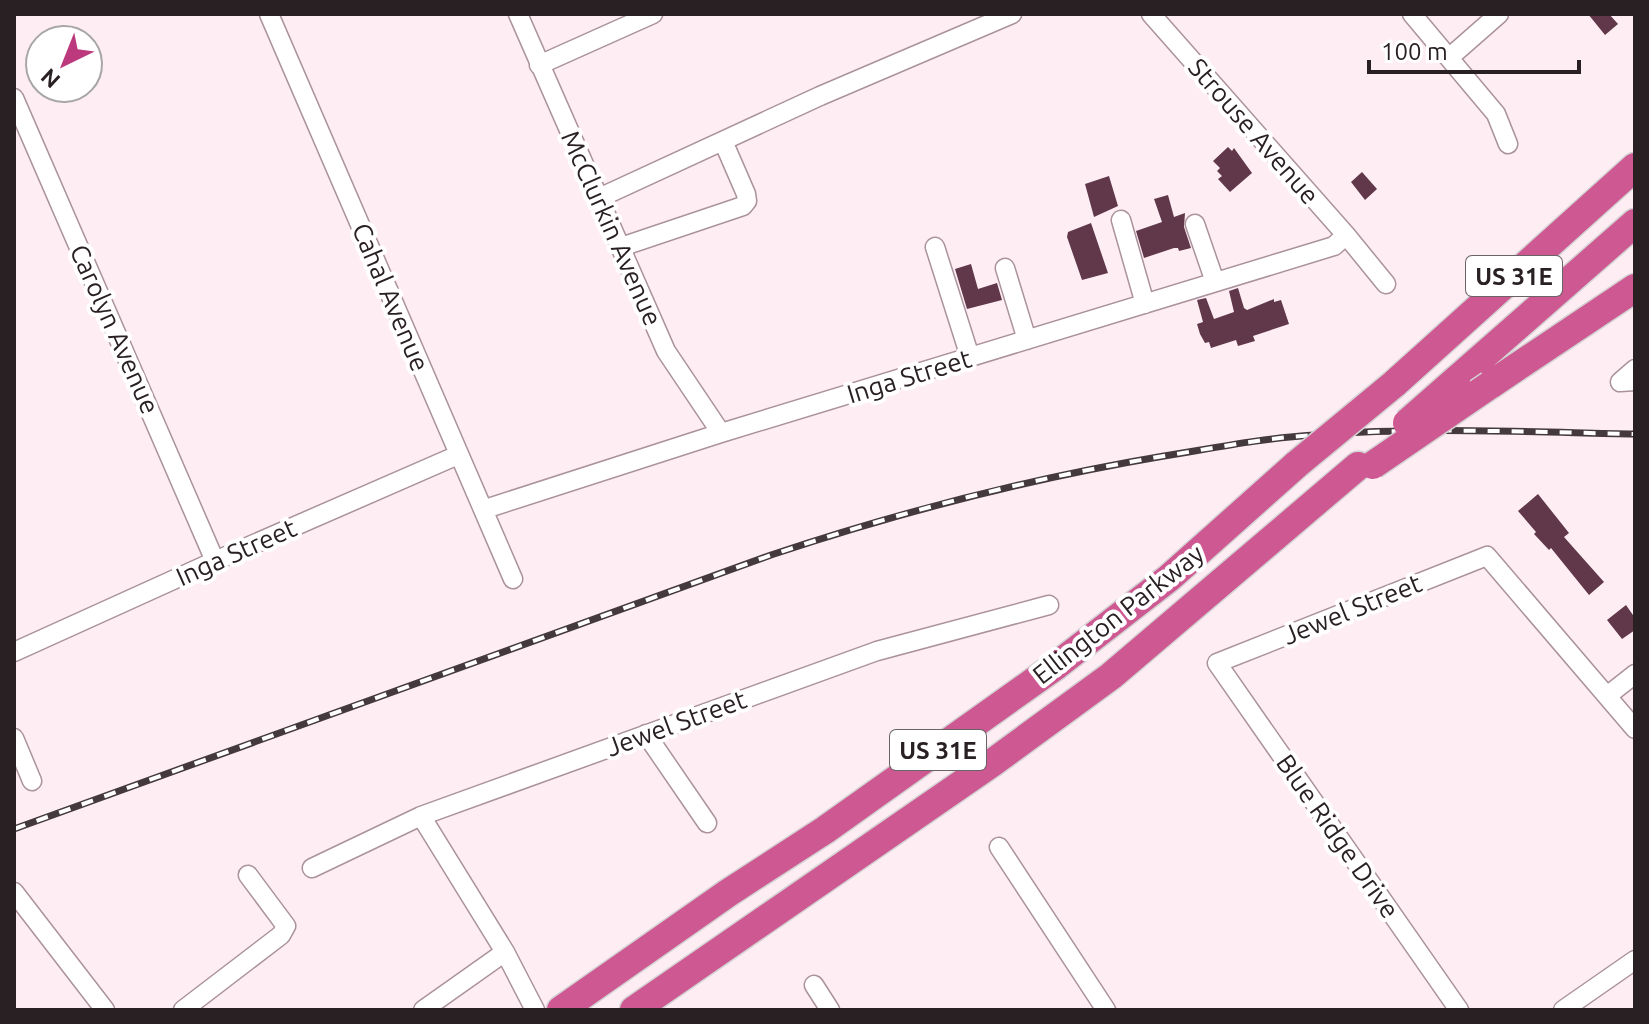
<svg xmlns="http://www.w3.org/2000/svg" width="1649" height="1024" viewBox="0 0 1649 1024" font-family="Ubuntu,sans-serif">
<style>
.building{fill:#603849}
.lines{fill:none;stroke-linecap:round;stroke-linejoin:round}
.minor-casing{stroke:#ab929c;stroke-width:21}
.highway-casing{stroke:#d4d2d3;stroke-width:31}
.minor{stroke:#fff;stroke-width:18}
.highway{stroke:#ce5892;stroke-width:28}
.rail-casing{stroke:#443a3e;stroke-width:7}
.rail{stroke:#fff;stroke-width:4;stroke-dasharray:12;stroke-linecap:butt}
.highway-bridge-casing{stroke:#d4d2d3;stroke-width:31;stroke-linecap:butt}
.highway-bridge{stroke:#ce5892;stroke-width:28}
.labels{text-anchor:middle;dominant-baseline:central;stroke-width:8;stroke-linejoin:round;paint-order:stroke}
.shield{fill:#fff;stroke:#696366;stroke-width:2}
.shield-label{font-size:24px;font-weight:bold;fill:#292024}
.street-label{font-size:26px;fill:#292024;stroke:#fff}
</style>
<rect width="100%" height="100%" fill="#feeef4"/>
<path class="building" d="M1588 14H1609L1618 24 1605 35Z
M1228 147 1232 151 1234 148 1252 173 1230 192 1218 179 1222 176 1217 171 1220 168 1213 161Z
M1362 172 1377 189 1365 200 1351 182Z
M1109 176 1118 206 1094 217 1085 184Z
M1168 195 1174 217 1185 213 1184 227 1191 248 1179 251 1178 248H1174L1144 258 1136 231 1162 222 1154 199Z
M1091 223 1108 273 1082 280 1067 237 1068 232Z
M971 264 978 289 997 283 1002 300 967 309 955 269Z
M1238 288 1244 308 1247 310 1274 299V302L1281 300 1289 324 1253 336 1255 341 1238 346 1236 340 1211 348 1209 342 1205 343 1200 334 1197 324 1203 322 1197 300 1206 298 1214 319 1234 312 1229 291Z
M1538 494 1569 533 1564 537 1604 582 1589 595 1551 548 1549 550 1534 534 1536 532 1518 511Z
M1626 605 1635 618V630L1622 639 1607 620Z"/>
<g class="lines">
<defs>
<path id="minor" d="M269 14 513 579
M518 14 666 351 721 433
M1412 14 1496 114 1508 144
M1450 57 1499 14
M539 65 653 14
M14 98 215 561
M599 198 820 96 1012 14
M1121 220 1145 304
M1195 224 1215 282
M1346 235 1386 284
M621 247 743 206 747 201 746 194 723 141
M935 247 970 357
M1005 268 1027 340
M1635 369 1620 382 1635 381
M485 509 721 433 1334 246 1346 235 1151 14
M14 652 215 561 458 455
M1607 696 1635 674
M646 734 707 823
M14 738 32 781
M421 816 505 952 535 1010
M999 847 1106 1010
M312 868 421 816 877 651 1049 605
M14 892 105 1010
M814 985 830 1010
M183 1010 281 935 286 926 248 875
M423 1010 505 952
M1459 1010 1217 663 1487 556 1635 729
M1563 1010 1635 960"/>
<path id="highway" d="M1456 380 1635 223
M1394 384 1635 167
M1490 385 1635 288
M561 1010 728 893 825 830 1057 665 1169 578 1297 464
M634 1010 992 763 1111 676 1358 466"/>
</defs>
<use href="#minor" class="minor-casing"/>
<use href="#highway" class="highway-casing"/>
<use href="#minor" class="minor"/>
<use href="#highway" class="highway"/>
<defs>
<path id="rail" d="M14 829 771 555C903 511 1027 479 1164 456 1214 448 1264 438 1314 435 1421 427 1528 432 1635 434"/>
</defs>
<use href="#rail" class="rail-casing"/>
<use href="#rail" class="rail"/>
<defs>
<path id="highway-bridge" d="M1407 423 1456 380
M1297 464 1394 384
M1373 465 1490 385"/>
</defs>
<use href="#highway-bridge" class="highway-bridge-casing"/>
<use href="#highway-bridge" class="highway-bridge"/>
</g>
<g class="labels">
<g class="shield">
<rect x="1466" y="256" width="96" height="40" rx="6"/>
<rect x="890" y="730" width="96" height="40" rx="6"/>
</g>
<g class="shield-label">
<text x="1514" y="276">US 31E</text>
<text x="938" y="750">US 31E</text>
</g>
<g class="street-label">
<text transform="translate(1254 131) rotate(49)">Strouse Avenue</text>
<text transform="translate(612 228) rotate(66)">McClurkin Avenue</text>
<text transform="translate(391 297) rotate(67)">Cahal Avenue</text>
<text transform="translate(115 329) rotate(66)">Carolyn Avenue</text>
<text transform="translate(909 376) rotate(-17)">Inga Street</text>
<text transform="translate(236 552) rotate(-24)">Inga Street</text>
<text transform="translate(1352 609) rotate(-22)">Jewel Street</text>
<text transform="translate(1118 614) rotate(-38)">Ellington Parkway</text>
<text transform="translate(676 723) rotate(-20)">Jewel Street</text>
<text transform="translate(1338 836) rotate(55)">Blue Ridge Drive</text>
</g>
</g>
<rect width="1649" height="1024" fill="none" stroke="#292024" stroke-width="32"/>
<g transform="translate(64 64) rotate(223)"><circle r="38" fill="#ffffff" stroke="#a9a6a7" stroke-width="2"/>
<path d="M0-6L14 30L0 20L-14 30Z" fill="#bd397e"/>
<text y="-12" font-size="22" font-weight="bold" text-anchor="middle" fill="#292024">N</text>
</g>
<path d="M1369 60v12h210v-12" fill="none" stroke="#292024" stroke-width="4"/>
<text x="1381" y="60" font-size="24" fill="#292024" stroke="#ffffff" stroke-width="6" paint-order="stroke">100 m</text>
</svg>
